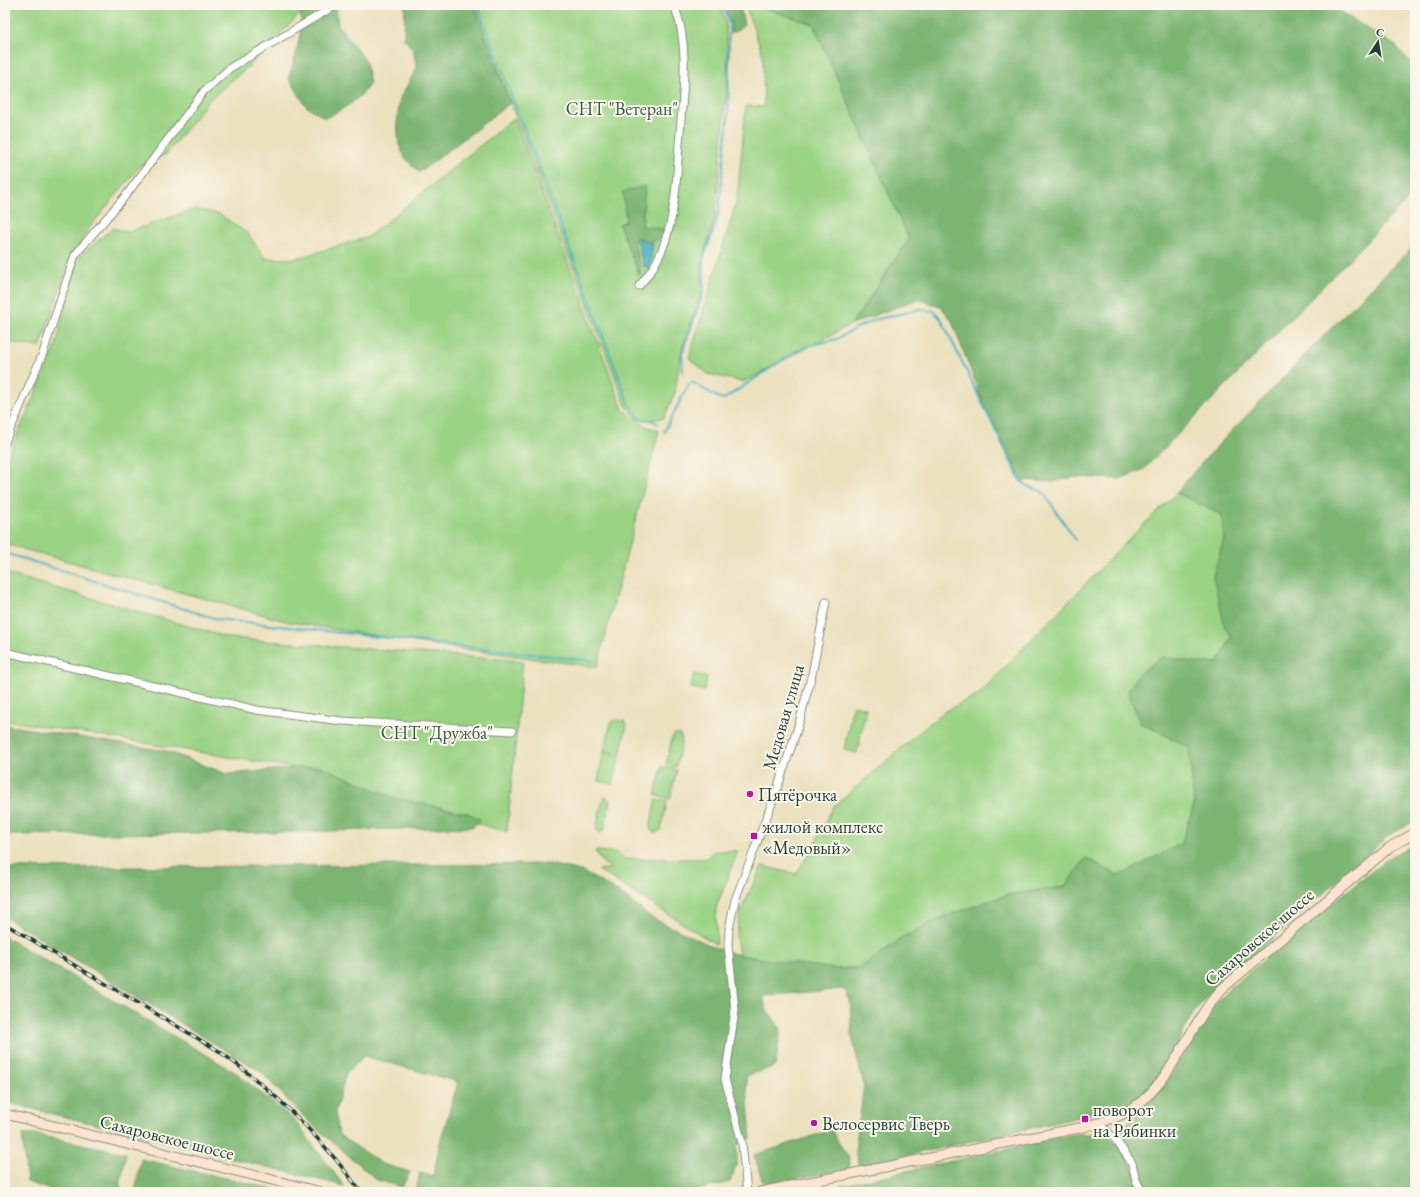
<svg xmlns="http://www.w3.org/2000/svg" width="1420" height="1197" viewBox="0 0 1420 1197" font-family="'EB Garamond',serif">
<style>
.green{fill:#9bd385;stroke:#5d885c}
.forest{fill:#7cb572;stroke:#4e7953}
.water{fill:#41aac0;stroke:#30747a}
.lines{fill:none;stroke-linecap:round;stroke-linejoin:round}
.stream{stroke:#41aac0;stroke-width:2}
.minor-casing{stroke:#868f7a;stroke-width:9}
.secondary-casing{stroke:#868f7a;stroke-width:11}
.minor{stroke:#fff;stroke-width:7}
.secondary{stroke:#fde4d1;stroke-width:9}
.rail-casing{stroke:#1f3d34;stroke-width:3.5}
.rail{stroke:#fbf7ec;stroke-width:2;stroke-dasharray:6;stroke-linecap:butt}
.poi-dot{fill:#b5179e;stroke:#fbf7ec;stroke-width:1.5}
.labels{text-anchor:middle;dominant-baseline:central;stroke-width:4;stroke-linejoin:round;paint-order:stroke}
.park-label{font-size:18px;fill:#385b44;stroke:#fbf7ec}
.street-label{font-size:18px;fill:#1f3d34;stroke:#fbf7ec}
.poi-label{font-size:18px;fill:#1f3d34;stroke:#fbf7ec;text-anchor:start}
</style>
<rect width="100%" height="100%" fill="#fbf7ec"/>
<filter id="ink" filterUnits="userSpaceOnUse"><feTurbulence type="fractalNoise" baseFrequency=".025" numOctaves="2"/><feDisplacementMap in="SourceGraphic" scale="8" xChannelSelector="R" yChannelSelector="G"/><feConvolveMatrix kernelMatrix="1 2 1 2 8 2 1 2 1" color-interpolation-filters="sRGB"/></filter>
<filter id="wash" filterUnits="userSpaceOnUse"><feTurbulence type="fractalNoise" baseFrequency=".012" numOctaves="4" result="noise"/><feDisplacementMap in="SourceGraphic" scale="16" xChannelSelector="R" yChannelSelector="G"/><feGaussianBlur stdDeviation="0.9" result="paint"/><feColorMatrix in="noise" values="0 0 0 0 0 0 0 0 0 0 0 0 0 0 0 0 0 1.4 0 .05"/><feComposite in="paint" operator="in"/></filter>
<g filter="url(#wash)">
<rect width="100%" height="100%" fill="#ece1bf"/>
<path class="green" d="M5 5H299L301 13 250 65 209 100 166 154 140 166 89 228 71 257 40 347 5 342Z
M473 5H720L726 24 728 75 715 217 702 261V291L681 353 675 392 664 418 639 421 626 406Z
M745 5H754L813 23 909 239 852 324 743 382 708 374 689 358 737 200 746 106 764 107 763 55Z
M514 118 623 409 639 423 659 431 597 667 440 646 289 622 5 544V463L55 349 78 258 113 228 128 232 195 209 219 214 248 234 265 258 294 259 368 237Z
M1177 493 1222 515 1224 539 1213 576 1232 636 1219 663H1198L1162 657 1140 723 1190 747 1194 805 1182 843 1119 876 1086 858 1064 887 1006 895 905 936 862 967 835 969 818 968 739 955 736 936 741 910 762 866 796 874 815 844 833 807 942 713 979 694 1136 532Z
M5 573 229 638 523 661 507 832 365 791 319 772 5 720Z
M694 674 707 677 704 691 691 688Z
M853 705 866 708 857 753 844 750Z
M615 720 624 721 627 725 613 784 598 781 604 752 615 754 604 751 611 722Z
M675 734 680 735 682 740 676 767 666 765 672 738Z
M662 767 677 770 670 799 655 795Z
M606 797 610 801 604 830 600 833 596 829 603 799Z
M656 800 667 802 661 830 656 833 651 831 650 827Z
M595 851 615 852 625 859H705L714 851H738L716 908 717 945 598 870 612 868 603 863Z"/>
<path class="forest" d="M299 5H336L338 25 365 60 370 83C360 100 343 109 325 118L306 106 289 78C295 55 305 28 299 5Z
M405 5H474L510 103 444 154 419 172 405 158 399 145 397 121 400 98 417 68 413 49 404 39Z
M725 5H740L744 25 737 31 731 33V24Z
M754 5H1338L1339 11 1396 46 1415 67V192L1143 470 1119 479 1074 477 1053 482 1022 480 986 410 951 319 941 307 918 299 852 324 909 239 813 24Z
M645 186 642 226 664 229 662 237 653 242 636 237 634 243 640 271 639 275 619 224 626 221 623 192Z
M1415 244V821L1389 835 1279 933 1214 988 1193 1013 1163 1070 1147 1089 1129 1104 1071 1119 859 1166 855 1151 864 1085 852 1037 850 1000 844 989 763 996 766 1009 781 1029 775 1066 746 1076 751 1138 737 1145V1163L730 1182 689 1192H416L420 1173 433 1176 440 1143 458 1082 364 1056 346 1073 335 1112 339 1135 382 1164 410 1172 402 1187 377 1180 308 1121 260 1071 5 917V868L550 864 581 871 617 891 652 918 716 948 739 955 835 969 862 967 905 936 943 917 1006 895 1064 887 1086 858 1119 876 1182 843 1194 805 1189 747 1140 723 1128 692 1138 674 1162 657 1198 663H1218L1232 636 1225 628 1213 576 1224 539 1222 515 1177 493C1202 460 1232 431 1261 401 1311 348 1363 296 1415 244Z
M5 725 166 751 227 774 320 766 395 798 468 813 481 820 472 827 291 832 5 835Z
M1415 844V1192H1144L1112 1133 1131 1120 1167 1082 1211 1008 1228 990 1332 903 1385 861Z
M5 937 235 1072 294 1120 344 1186 5 1102Z
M832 1130C834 1135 837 1141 840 1145 846 1154 852 1157 849 1169L766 1184 763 1182 754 1155Z
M1074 1134H1107L1131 1164 1140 1192H812Z
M22 1135H37L126 1153 119 1192H57L27 1182Z
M141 1159 286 1192H135Z"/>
<path class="water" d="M637 238 653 244 650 268 643 266Z"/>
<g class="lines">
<path class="stream" d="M477 5 629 404 639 418 651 420 658 424
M683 373 682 353 704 291 703 261 718 216 728 117 729 73V24L723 5
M664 432 689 384 692 382 717 397 724 399 793 353 808 346 837 339 856 328 874 320 921 309 934 311 941 319 1020 480 1029 487 1042 491 1076 540
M5 553 217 619 594 661"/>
</g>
</g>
<g filter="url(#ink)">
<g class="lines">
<defs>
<path id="minor" d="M639 286C654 269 662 254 668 232 677 200 677 166 680 132 683 93 690 43 674 5
M5 442 43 353 75 255 127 194 204 91 230 68 336 5
M5 652 257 710 342 721 512 731
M1098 1123 1115 1139 1132 1163 1136 1180 1142 1192
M747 1192 742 1143 725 1079 735 1010 728 945 729 929 735 900 774 798 798 727 812 674 826 602"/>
<path id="secondary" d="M5 1114 321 1192
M760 1192 1079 1128C1094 1124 1109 1121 1123 1114 1173 1088 1186 1026 1223 988L1390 847 1415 833"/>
</defs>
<use href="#minor" class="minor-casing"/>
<use href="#secondary" class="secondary-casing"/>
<use href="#minor" class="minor"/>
<use href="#secondary" class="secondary"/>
<defs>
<path id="rail" d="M5 924 219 1051C273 1090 322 1138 361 1192"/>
</defs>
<use href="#rail" class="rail-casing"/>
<use href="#rail" class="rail"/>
</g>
</g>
<g class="poi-dot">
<circle cx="750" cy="794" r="4"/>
<rect x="750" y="832" width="8" height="8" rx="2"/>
<rect x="1081" y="1115" width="8" height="8" rx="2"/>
<circle cx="814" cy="1123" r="4"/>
</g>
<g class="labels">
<g class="park-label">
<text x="622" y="108">СНТ "Ветеран"</text>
<text x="437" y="732">СНТ "Дружба"</text>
</g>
<g class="street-label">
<text transform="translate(783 717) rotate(-74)">Медовая улица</text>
<text transform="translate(1259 937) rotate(-41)">Сахаровское шоссе</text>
<text transform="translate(167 1137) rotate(14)">Сахаровское шоссе</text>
</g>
<g class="poi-label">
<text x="758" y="794">Пятёрочка</text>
<text x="762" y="826">жилой комплекс<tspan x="762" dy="21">«Медовый»</tspan></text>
<text x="1093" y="1109">поворот<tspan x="1093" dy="21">на Рябинки</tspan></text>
<text x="822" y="1123">Велосервис Тверь</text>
</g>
</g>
<rect width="1420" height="1197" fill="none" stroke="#fbf7ec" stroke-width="20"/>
<g transform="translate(1378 42) rotate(12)" stroke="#fbf7ec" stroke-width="3" paint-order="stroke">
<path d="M0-3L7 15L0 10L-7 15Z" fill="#1f3d34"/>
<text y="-6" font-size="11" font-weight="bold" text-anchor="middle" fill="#1f3d34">С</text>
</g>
</svg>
